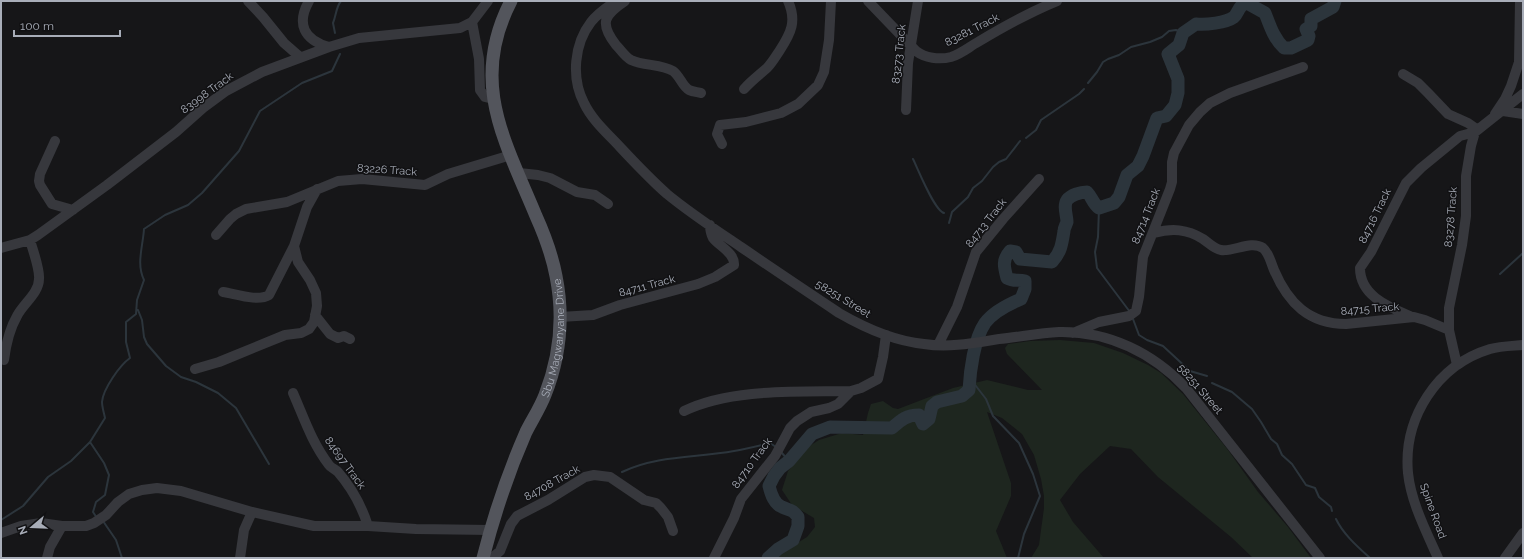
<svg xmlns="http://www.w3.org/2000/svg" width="1524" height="559" viewBox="0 0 1524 559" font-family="Raleway,sans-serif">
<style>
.green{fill:#1e261f}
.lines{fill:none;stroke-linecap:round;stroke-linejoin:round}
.stream{stroke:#2c353c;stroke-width:2}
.river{stroke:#2c353c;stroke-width:13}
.minor{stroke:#37383d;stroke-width:10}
.major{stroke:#53555c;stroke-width:13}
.labels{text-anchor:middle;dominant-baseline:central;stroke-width:3;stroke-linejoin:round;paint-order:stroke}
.street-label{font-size:11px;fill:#a8adb8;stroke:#111113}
</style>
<rect width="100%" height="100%" fill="#161618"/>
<path class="green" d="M1060 340 1094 343 1123 353 1148 365 1161 373 1183 394 1228 450 1258 492 1288 527 1311 558H1253L1231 537 1158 477 1131 449 1110 446 1080 474 1060 500 1073 522 1104 558H1031L1039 545 1044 508V496L1041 479 1034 455 1022 434 1002 418 987 412 1011 483V496L996 531 1007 558H773L807 537 815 527 814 518 792 505 782 490 788 471 808 447 819 440 842 433 863 435 868 413 871 404 883 401 893 408 898 409 953 388 987 380 1028 390H1042L1007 354 1005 348 1008 344 1030 341Z"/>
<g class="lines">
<path class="stream" d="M335 33 333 23C336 16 336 7 341 1
M1088 83 1097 72 1103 62 1108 59 1119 55 1131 47 1150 42 1162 37 1169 31 1176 30 1183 33
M1026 138 1036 130 1041 120 1079 94 1084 89
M913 159C918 169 934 210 944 213
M1099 208 1098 237 1095 252 1097 268 1130 312
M949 223 952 212 968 197 973 188 982 181 993 167 999 162 1006 159 1020 141
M1500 274 1523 253
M138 310 142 320 144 337 147 344 166 366 181 377 196 382 218 393 236 408 269 464
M1133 319 1139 335 1147 340 1163 346 1190 371 1207 376
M969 377 986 399 993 416 1019 443 1033 474 1040 496 1024 534 1018 558
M1212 383 1232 392 1252 409 1261 422 1271 439 1277 444 1282 455 1292 464 1306 485 1315 488 1319 497 1331 507 1332 511
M781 452 789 461
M622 472C658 455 696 458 734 451 746 449 758 446 770 443L776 447
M97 518 93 512 96 502 105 495 109 475 104 463 90 442 105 418C104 413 102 407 102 402 103 389 120 365 130 358L126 342V322L136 314 137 300 144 280C136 264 143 246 144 229L165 215 188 205 202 193 239 151 260 111 302 83 332 71 340 54
M1336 519C1343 534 1358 547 1370 558
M1 520 23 506 48 477 71 461 90 442
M103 521 116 540 122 558"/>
<path class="river" d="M768 558 778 549 793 540 798 526V517C792 509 791 511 782 507 774 504 771 494 769 486L774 476 780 468 789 461 812 434 830 427 892 428C901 420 906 415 919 415L923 424 929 419 932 406 937 402 962 396 969 390C970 371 974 339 985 323 993 312 1009 304 1021 299L1025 289V281C1018 279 1014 282 1007 278 1004 267 1002 260 1010 251L1016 252 1020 259 1052 262C1061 252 1062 244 1064 231 1064 228 1066 225 1067 222 1067 216 1063 206 1067 200 1071 195 1080 192 1087 192 1092 197 1093 204 1099 208L1114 203 1119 197 1127 175 1138 166 1143 156 1157 118 1166 116 1175 105 1178 93V79L1168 54 1179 45 1183 33 1196 24C1205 25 1226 23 1234 17 1239 12 1239 4 1247 3L1265 13C1270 26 1274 39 1284 48H1291L1308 40 1309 36 1306 29 1311 26V19L1333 7 1335 1"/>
<path class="minor" d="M248 1 263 17 284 43 300 57
M309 1C296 24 304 40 329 47
M616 1C607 7 598 13 591 22 574 44 571 78 584 103 592 120 607 133 620 147 635 163 650 179 667 194 690 213 716 230 741 247 773 269 806 291 839 313 865 328 894 341 924 344 949 348 974 343 999 339 1019 337 1039 333 1059 332 1109 331 1153 353 1186 388L1320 558
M625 1C604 15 599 23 616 45 621 50 625 57 631 60 644 66 661 64 673 71 680 76 682 86 689 90 693 92 698 92 701 93
M868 1 916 51C925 58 939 60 951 57 961 54 969 47 978 42 1003 27 1030 12 1057 1
M472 22 479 59 480 90 485 97 493 99
M1403 74 1418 83 1428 93 1448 114 1468 123 1478 130
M744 89C751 81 759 75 767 68 772 63 776 56 780 50 791 33 797 21 788 1
M906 110 908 63 918 1
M1503 111 1523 114
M1495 114 1505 99 1511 86 1519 62 1520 1
M55 141 40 174 39 181 40 185 52 204 73 210
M722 144 717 134 720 125 746 122 781 113 798 104 818 85 824 72 829 40 831 1
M519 173 538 175 550 178 577 192 595 195 608 204
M1154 233C1172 228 1187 229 1203 239 1209 243 1214 249 1221 250 1234 252 1251 240 1263 248 1269 253 1271 263 1274 270 1288 303 1309 324 1346 324L1414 317 1425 320 1449 330
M216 235 230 219 236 214 246 209 287 202 338 181 362 179 425 185 448 174 511 155
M1 248 30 240 38 235 107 185 176 132 203 108 226 91 262 72 329 47 359 38 460 28 472 22 488 1
M223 292C236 294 258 302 269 295L294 246
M315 315 330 334 338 338 344 336 350 339
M1410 316C1389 307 1360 296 1360 268L1371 252 1406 183 1421 168 1460 136 1475 132
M560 317 593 315 620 305 698 284 715 277 734 265C735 253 719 246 713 238 711 234 710 230 710 225
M1073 333 1099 322 1129 316 1136 311 1139 297 1143 257 1170 189 1172 182V162L1174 153 1189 125 1200 112 1210 103 1230 93 1303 67
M938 345 957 307 976 252 1003 219 1039 179
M4 360C6 344 9 330 17 316 23 304 39 293 39 279 40 269 33 251 30 240
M1457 365 1449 330V308L1462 245 1466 216V176L1471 146 1475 132 1523 94
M195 369 219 362 285 335 301 333 309 329 314 322 317 306 316 293 310 280 298 262 294 246 307 207 317 189
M293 393C304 418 312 443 329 465 331 468 335 469 338 472 351 487 362 507 368 526
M684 411C731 388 799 392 851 391L861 388 878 379 883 357 886 335
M1 533 21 526 41 523 62 526H86L94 523 106 515 118 502 129 494 142 490 157 488 181 491 252 512 314 526H368L416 529 491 530
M47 558 50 547 62 526
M240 558 244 530 252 512
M492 558 500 551 511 524 517 516 548 500 585 477 594 475 610 477 644 500 656 503 661 508 668 517 673 531
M714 558 734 518 741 499 775 456 790 428 797 421 811 412 829 408 838 404 851 391
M1438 558C1426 531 1411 502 1408 473 1403 418 1437 365 1490 349 1501 346 1512 346 1523 345
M1505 558 1523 533"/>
<path class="major" id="s1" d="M483 558C494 515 508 473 526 432 532 420 540 408 545 395 560 357 564 316 556 276 552 255 545 236 536 216 505 141 469 82 511 1"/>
</g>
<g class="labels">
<g class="street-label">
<text transform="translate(972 30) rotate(-27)">83281 Track</text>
<text transform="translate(899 54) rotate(-84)">83273 Track</text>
<text transform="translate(207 93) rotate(-36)">83998 Track</text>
<text transform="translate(387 170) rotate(4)">83226 Track</text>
<text transform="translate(1146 216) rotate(-68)">84714 Track</text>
<text transform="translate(1375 216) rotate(-64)">84716 Track</text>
<text transform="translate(1451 217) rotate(-85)">83278 Track</text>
<text transform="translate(986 223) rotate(-52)">84713 Track</text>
<text transform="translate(647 286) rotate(-15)">84711 Track</text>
<text transform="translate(843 299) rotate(31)">58251 Street</text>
<text transform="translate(1370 309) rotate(-5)">84715 Track</text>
<text stroke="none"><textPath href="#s1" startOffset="233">Sbu Magwanyane Drive</textPath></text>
<text transform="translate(1200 389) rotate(49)">58251 Street</text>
<text transform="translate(345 463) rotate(54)">84697 Track</text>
<text transform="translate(752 463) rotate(-54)">84710 Track</text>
<text transform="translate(552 483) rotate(-29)">84708 Track</text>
<text transform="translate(1433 511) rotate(70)">Spine Road</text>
</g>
</g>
<rect width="1524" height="559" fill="none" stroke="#a8adb8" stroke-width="4"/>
<g transform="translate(32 527) rotate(251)" stroke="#111113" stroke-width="3" paint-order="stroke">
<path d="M0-3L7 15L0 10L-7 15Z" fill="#a8adb8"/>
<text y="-6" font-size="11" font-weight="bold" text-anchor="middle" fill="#a8adb8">N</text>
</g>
<path d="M14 30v6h106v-6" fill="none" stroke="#a8adb8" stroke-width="2"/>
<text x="20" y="30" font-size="12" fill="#a8adb8" stroke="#111113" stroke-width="3" paint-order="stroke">100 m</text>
</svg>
